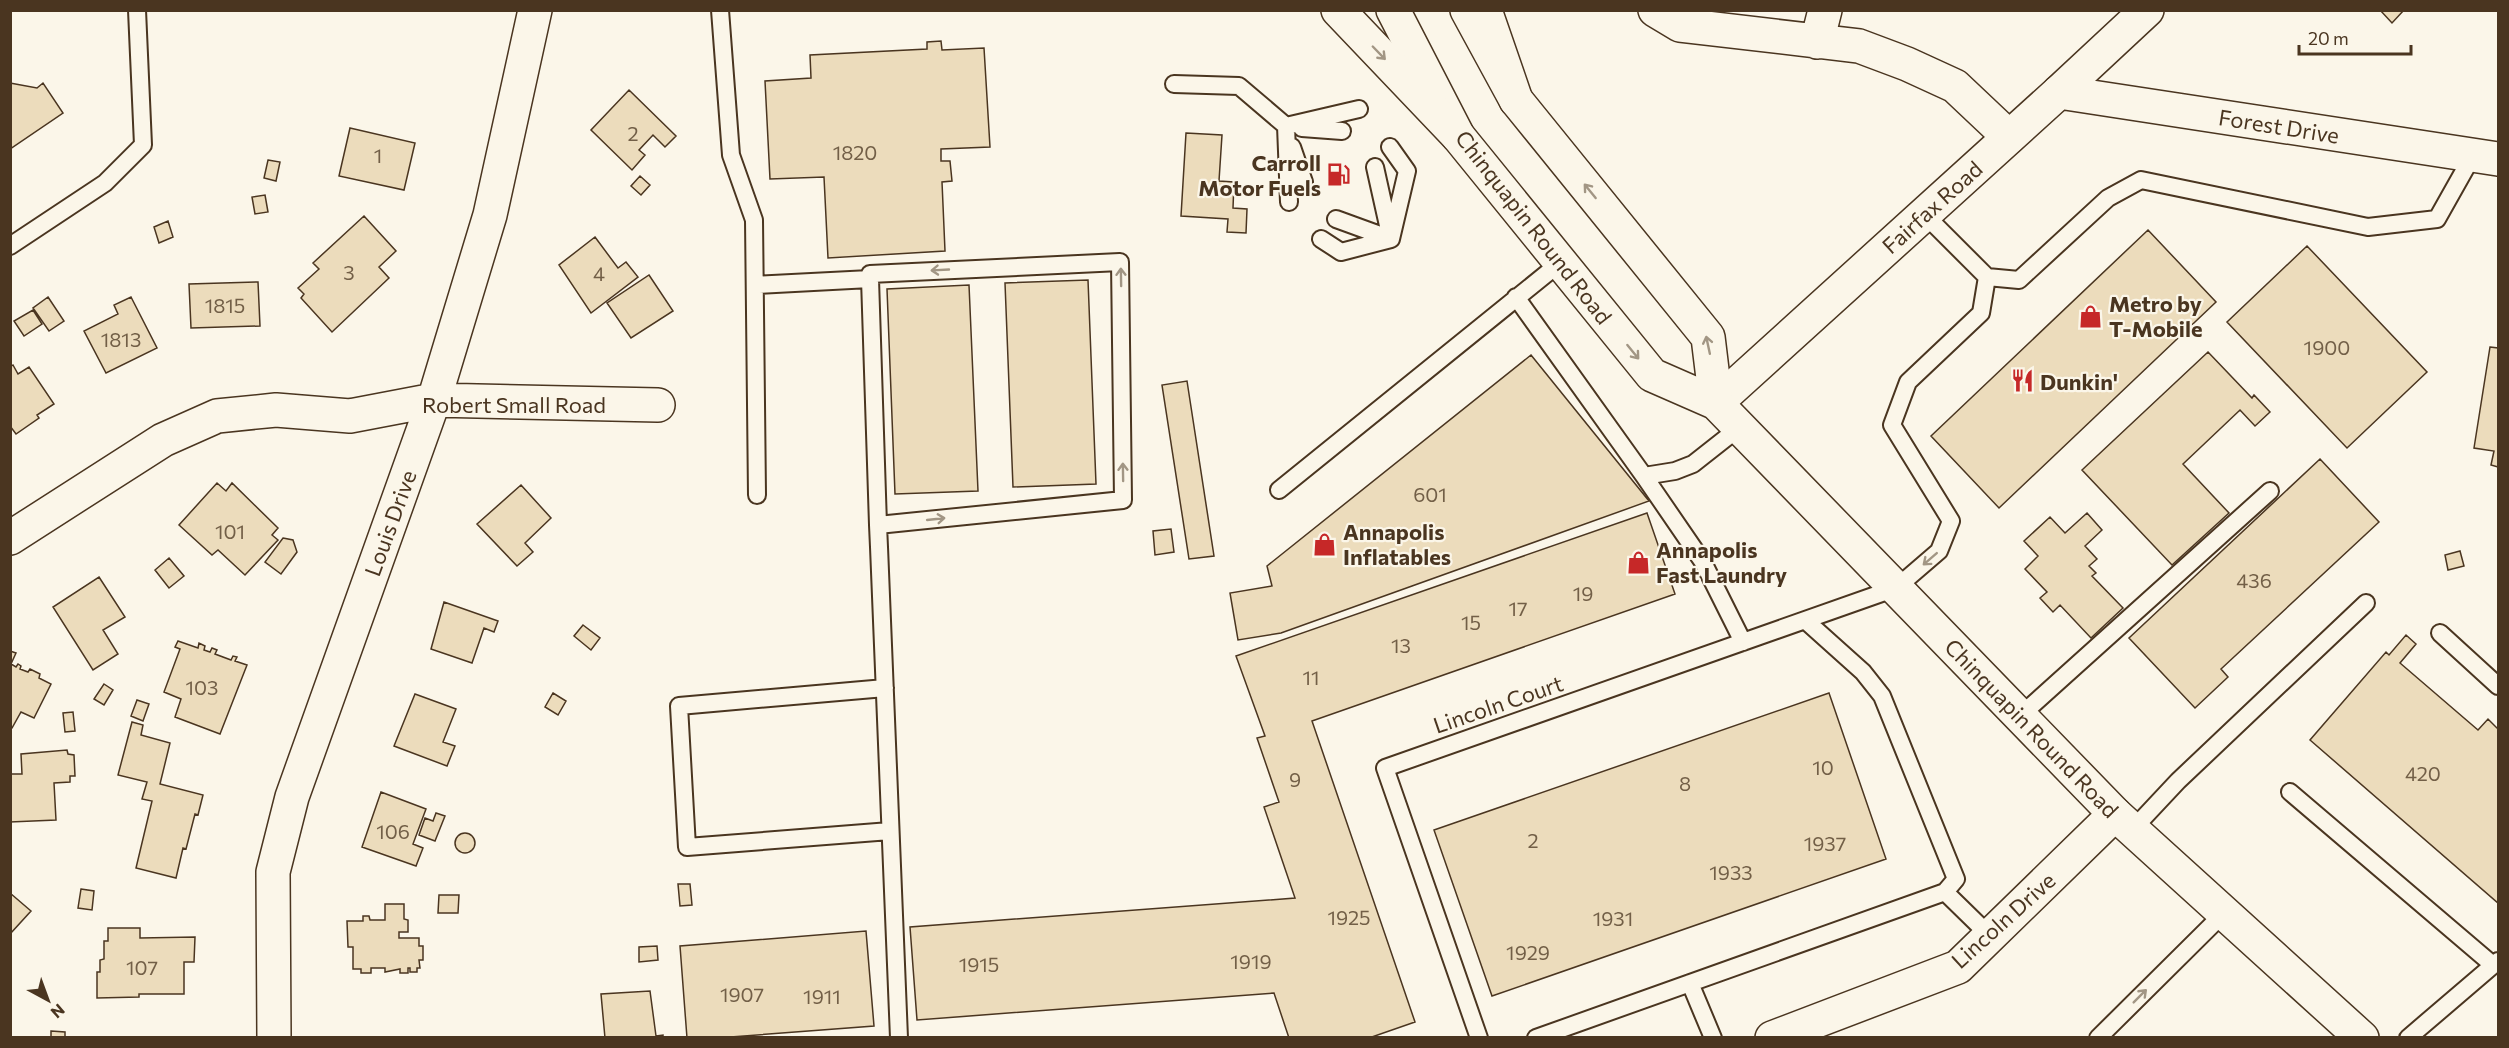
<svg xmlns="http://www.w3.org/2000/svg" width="2509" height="1048" viewBox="0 0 2509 1048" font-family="Commissioner,sans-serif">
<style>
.building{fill:#ecdcbc;stroke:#4a3520;stroke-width:1.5}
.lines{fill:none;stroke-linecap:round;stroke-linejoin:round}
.service-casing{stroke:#4a3520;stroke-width:20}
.minor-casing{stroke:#4a3520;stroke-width:36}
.tertiary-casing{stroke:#4a3520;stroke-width:36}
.secondary-casing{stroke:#4a3520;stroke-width:36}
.primary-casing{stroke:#4a3520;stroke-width:36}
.service{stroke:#fbf6e9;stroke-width:16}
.minor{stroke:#fbf6e9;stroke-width:33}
.tertiary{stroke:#fbf6e9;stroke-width:33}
.secondary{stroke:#fbf6e9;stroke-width:33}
.primary{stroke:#fbf6e9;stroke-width:33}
.oneway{stroke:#a29684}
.labels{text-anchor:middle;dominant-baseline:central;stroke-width:4.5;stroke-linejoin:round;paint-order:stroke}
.number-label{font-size:20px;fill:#725f47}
.street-label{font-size:22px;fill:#4a3520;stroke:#fbf6e9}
.poi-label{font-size:22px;font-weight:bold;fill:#4a3520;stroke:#fbf6e9;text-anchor:start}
</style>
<rect width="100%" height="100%" fill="#fbf6e9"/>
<path class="building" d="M2380 10H2404L2392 23Z
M941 41 942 50 984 48 990 147 941 149V161H950L952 181 942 182 945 251 828 258 824 177 770 179 765 81 811 78 810 55 927 49V42Z
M10 83 37 88 43 83 63 113 10 149Z
M629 90 676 136 665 147 653 135 639 150 645 155 632 170 591 130Z
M350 128 415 143 404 190 339 176Z
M1186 133 1222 135 1219 181 1234 182 1233 208 1247 209 1246 233 1227 232 1228 219 1181 216Z
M268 160 280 162 276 181 264 178Z
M640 176 650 185 641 195 631 186Z
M265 195 268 212 255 214 252 197Z
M364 216 396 251 379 267 389 278 332 332 301 298 304 294 298 288 319 269 313 263Z
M168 221 173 237 159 243 154 227Z
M2148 230 2216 302 1999 508 1931 436Z
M595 237 618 268 626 262 638 277 591 313 559 265Z
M2307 246 2427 372 2347 448 2227 322Z
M649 275 673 311 631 338 607 303Z
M1088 280 1096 484 1013 487 1005 283Z
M258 282 260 326 191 328 189 284Z
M969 285 978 491 895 494 887 289Z
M48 297 64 321 49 331 33 308Z
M131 297 157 348 106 373 84 331 118 314 114 305Z
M33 310 42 324 24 336 14 321Z
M2490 347 2498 348V467L2491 465 2494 451 2474 448Z
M2208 352 2252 398 2254 395 2270 412 2255 426 2240 410 2183 464 2229 513 2172 565 2082 470Z
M1531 355 1649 501 1281 633 1238 640 1230 593 1272 586 1267 566Z
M13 365 18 374 29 367 54 404 37 415 39 418 16 434 10 426V367Z
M1187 381 1214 556 1189 559 1162 385Z
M2320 459 2379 522 2221 669 2228 677 2195 708 2129 638Z
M217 483 226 491 232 483 278 528 272 535 278 540 245 575 218 550 212 555 179 525Z
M521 485 551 518 525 543 533 552 517 566 477 524Z
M1647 513 1675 594 1312 721 1415 1022 1369 1038H1289L1274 993 917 1020 910 927 1295 898 1264 807 1279 802 1257 738 1265 736 1236 656Z
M2087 513 2102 530 2085 546 2097 559 2089 566 2096 573 2092 576 2123 608 2091 638 2060 605 2053 612 2040 598 2047 592 2025 569 2038 556 2024 541 2050 517 2065 533Z
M1171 529 1174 552 1155 555 1153 531Z
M283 538 293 540 297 552 281 574 265 562Z
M2460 551 2464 566 2448 570 2445 555Z
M169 558 184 576 169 588 155 570Z
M99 577 125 617 103 630 118 654 93 670 53 607Z
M444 602 498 621 494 632 484 628 472 663 431 649Z
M583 625 600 638 591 650 574 636Z
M2406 635 2416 644 2400 663 2478 730 2488 719 2498 729V903L2310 740 2386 652 2389 655Z
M178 641 198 648 199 643 205 646 204 650 210 652 212 648 217 650 215 654 231 660 233 656 237 657 235 661 247 665 220 734 175 717 181 699 164 692 180 649 175 647Z
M10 651 16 653 11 664 16 667 18 664 21 666 20 669 28 672 30 669 40 674 39 678 51 684 34 718 21 712 12 728H10Z
M104 684 113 690 104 705 94 699Z
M553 693 566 701 558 715 545 707Z
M1829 693 1886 859 1492 996 1434 830Z
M415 694 456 709 443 742 455 746 447 766 394 746Z
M137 700 149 704 143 721 131 716Z
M73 712 75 731 65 732 63 713Z
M132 722 143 725 141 735 170 743 160 784 203 795 198 815 195 814 186 849 183 848 176 878 136 868 152 801 142 799 147 782 118 775Z
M67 750 68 754 74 755 75 776H70V782L54 783 56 820 10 822V774H22L21 754Z
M381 792 426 809 413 844 423 848 416 866 362 847Z
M436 813 445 816 435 841 419 835 425 818 433 821Z
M455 843a10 10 0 1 1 20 0a10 10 0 1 1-20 0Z
M678 884H690L692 905 680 906Z
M81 889 94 891 92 910 78 908Z
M10 893 31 911 10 934Z
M439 895H459L458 913H438Z
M385 904H404V919L408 920V932H399V938H419V946H423V960H419L420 968H417V972H410V968H408V973H400V969L385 972V968H371V973H361V969H353V947H348L347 921H363V916H369L370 920H385Z
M108 928H140V938L195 937 194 962H184V994H139V997L97 998V972H100V960L104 959V941H108Z
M866 931 874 1026 717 1038H687L680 946Z
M657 946 658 960 639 962V947Z
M650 991 656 1036 663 1035V1038H605L601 994Z
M51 1031 65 1032V1038H51Z"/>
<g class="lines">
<defs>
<path id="service" d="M720 10 731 155 754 220 757 495
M1174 84 1239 86 1286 126
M1302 128 1342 131
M1292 147 1304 182
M1289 202 1286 126 1359 109
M1924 214 1987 277 2019 280 2108 198 2141 180 2368 227 2437 219 2473 155
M1336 219 1391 239 1375 167
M1321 239 1341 252 1391 239 1407 171 1390 147
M10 246 105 183 143 145 137 10
M755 285 870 279
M1516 297 1644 476 1703 562 1743 642
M1644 476 1675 471 1693 464 1740 427
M1279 490 1561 262
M878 525 1123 500 1120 262 870 274V279L878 525 879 547 899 1038
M2440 633 2498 686
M885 688 679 706 687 847 890 831
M2020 716 2270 491
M2290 792 2493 965
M2133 829 2178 781 2366 603
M1945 892 1990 936
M1690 983 1713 1038
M1479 1038 1385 768 1896 588 1939 551 1951 521 1892 425 1908 382 1981 313 1987 277
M1536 1038 1945 892 1956 879 1882 696 1863 672 1805 620
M2098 1038 2224 913
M2408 1038 2498 961"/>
<path id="minor" d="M1655 10 1680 25 1859 46 1907 64 1955 86 2009 137
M1817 42 1825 10
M2059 92 2147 10
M10 538 163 440 217 416 276 410 350 416 434 400 658 405
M274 1038 273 872 292 797 434 400 490 215 535 10
M1772 1038 1958 967 2115 814"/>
<path id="tertiary" d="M1716 403 2059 92 2498 159"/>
<path id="secondary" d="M1393 10 1458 136 1652 375 1716 403 2115 814 2362 1038
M1467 10 1516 100 1708 337 1716 403"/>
<path id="primary" d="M1338 10 1458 136
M1485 10 1516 100"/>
</defs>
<use href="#service" class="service-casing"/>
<use href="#minor" class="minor-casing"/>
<use href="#tertiary" class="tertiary-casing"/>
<use href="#secondary" class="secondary-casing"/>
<use href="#primary" class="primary-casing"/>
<use href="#service" class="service"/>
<use href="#minor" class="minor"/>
<use href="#tertiary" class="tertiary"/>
<use href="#secondary" class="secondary"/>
<use href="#primary" class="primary"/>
</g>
<defs><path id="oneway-shaft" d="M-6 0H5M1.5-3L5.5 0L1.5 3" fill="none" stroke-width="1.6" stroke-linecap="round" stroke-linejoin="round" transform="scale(1.5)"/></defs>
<g class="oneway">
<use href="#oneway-shaft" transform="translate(1379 53) rotate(46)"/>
<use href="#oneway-shaft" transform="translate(1590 191) rotate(-129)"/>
<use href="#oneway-shaft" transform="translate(940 270) rotate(177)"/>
<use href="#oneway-shaft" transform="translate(1121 277) rotate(-91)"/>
<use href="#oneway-shaft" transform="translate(1708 345) rotate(-102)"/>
<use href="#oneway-shaft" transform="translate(1633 352) rotate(51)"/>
<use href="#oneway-shaft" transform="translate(1123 472) rotate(-91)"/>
<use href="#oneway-shaft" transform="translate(936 519) rotate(-6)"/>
<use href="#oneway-shaft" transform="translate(1930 559) rotate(139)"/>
<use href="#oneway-shaft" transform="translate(2140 996) rotate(-45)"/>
</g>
<defs>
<symbol id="fuel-bare" viewBox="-9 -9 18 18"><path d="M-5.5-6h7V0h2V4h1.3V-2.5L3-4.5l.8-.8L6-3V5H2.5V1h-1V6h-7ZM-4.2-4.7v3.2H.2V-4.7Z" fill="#c62828" stroke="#fbf6e9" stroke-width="2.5" paint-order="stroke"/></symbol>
<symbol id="shop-bare" viewBox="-9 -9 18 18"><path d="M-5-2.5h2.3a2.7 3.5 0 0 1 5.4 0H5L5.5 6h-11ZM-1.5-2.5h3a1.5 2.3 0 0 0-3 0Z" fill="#c62828" stroke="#fbf6e9" stroke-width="2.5" paint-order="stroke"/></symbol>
<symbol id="restaurant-bare" viewBox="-9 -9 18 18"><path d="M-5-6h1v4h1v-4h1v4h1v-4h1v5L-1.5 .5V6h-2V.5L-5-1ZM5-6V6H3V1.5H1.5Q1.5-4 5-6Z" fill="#c62828" stroke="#fbf6e9" stroke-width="2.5" paint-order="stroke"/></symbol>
</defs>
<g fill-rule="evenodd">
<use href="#fuel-bare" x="1322" y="158" width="33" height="33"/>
<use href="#shop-bare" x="2074" y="300" width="33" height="33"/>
<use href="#restaurant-bare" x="2006" y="364" width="33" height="33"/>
<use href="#shop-bare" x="1308" y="528" width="33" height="33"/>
<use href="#shop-bare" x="1622" y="546" width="33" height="33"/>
</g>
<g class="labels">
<g class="number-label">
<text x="633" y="133">2</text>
<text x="855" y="152">1820</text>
<text x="378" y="155">1</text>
<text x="349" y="272">3</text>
<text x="599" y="273">4</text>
<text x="225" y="305">1815</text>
<text x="121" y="339">1813</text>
<text x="2327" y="347">1900</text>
<text x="1430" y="494">601</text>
<text x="230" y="531">101</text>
<text x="2254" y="580">436</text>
<text x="1583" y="593">19</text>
<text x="1518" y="608">17</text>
<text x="1471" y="622">15</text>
<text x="1401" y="645">13</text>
<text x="1311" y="677">11</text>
<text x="202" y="687">103</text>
<text x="1823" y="767">10</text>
<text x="2423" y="773">420</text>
<text x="1295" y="779">9</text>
<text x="1685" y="783">8</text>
<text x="393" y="831">106</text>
<text x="1533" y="840">2</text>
<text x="1825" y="843">1937</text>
<text x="1731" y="872">1933</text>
<text x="1349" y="917">1925</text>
<text x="1613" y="918">1931</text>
<text x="1528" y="952">1929</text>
<text x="1251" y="961">1919</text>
<text x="979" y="964">1915</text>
<text x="142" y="967">107</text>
<text x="742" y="994">1907</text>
<text x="822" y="996">1911</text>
</g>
<g class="street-label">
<text transform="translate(2279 126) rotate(9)">Forest Drive</text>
<text transform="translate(1932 207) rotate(-42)">Fairfax Road</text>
<text transform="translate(1534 227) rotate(52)">Chinquapin Round Road</text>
<text x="514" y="404">Robert Small Road</text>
<text transform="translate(390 523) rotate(-70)">Louis Drive</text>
<text transform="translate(1498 704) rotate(-19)">Lincoln Court</text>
<text transform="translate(2032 728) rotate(46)">Chinquapin Round Road</text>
<text transform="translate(2003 920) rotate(-42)">Lincoln Drive</text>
</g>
<g class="poi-label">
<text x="1321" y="162" text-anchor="end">Carroll<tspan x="1321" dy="25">Motor Fuels</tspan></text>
<text x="2109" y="303">Metro by<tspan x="2109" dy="25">T-Mobile</tspan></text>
<text x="2040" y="381">Dunkin'</text>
<text x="1343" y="531">Annapolis<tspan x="1343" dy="25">Inflatables</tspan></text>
<text x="1656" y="549">Annapolis<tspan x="1656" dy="25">Fast Laundry</tspan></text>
</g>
</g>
<rect width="2509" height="1048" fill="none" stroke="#4a3520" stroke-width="24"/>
<g transform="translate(48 1000) rotate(139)" stroke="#fbf6e9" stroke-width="4.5" paint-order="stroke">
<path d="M0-4.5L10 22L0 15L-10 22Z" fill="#4a3520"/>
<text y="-9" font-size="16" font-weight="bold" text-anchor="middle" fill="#4a3520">N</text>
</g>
<path d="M2299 45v9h112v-9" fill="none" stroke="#4a3520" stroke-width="3"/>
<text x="2308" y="45" font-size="18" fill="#4a3520" stroke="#fbf6e9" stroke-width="4.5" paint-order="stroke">20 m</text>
</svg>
